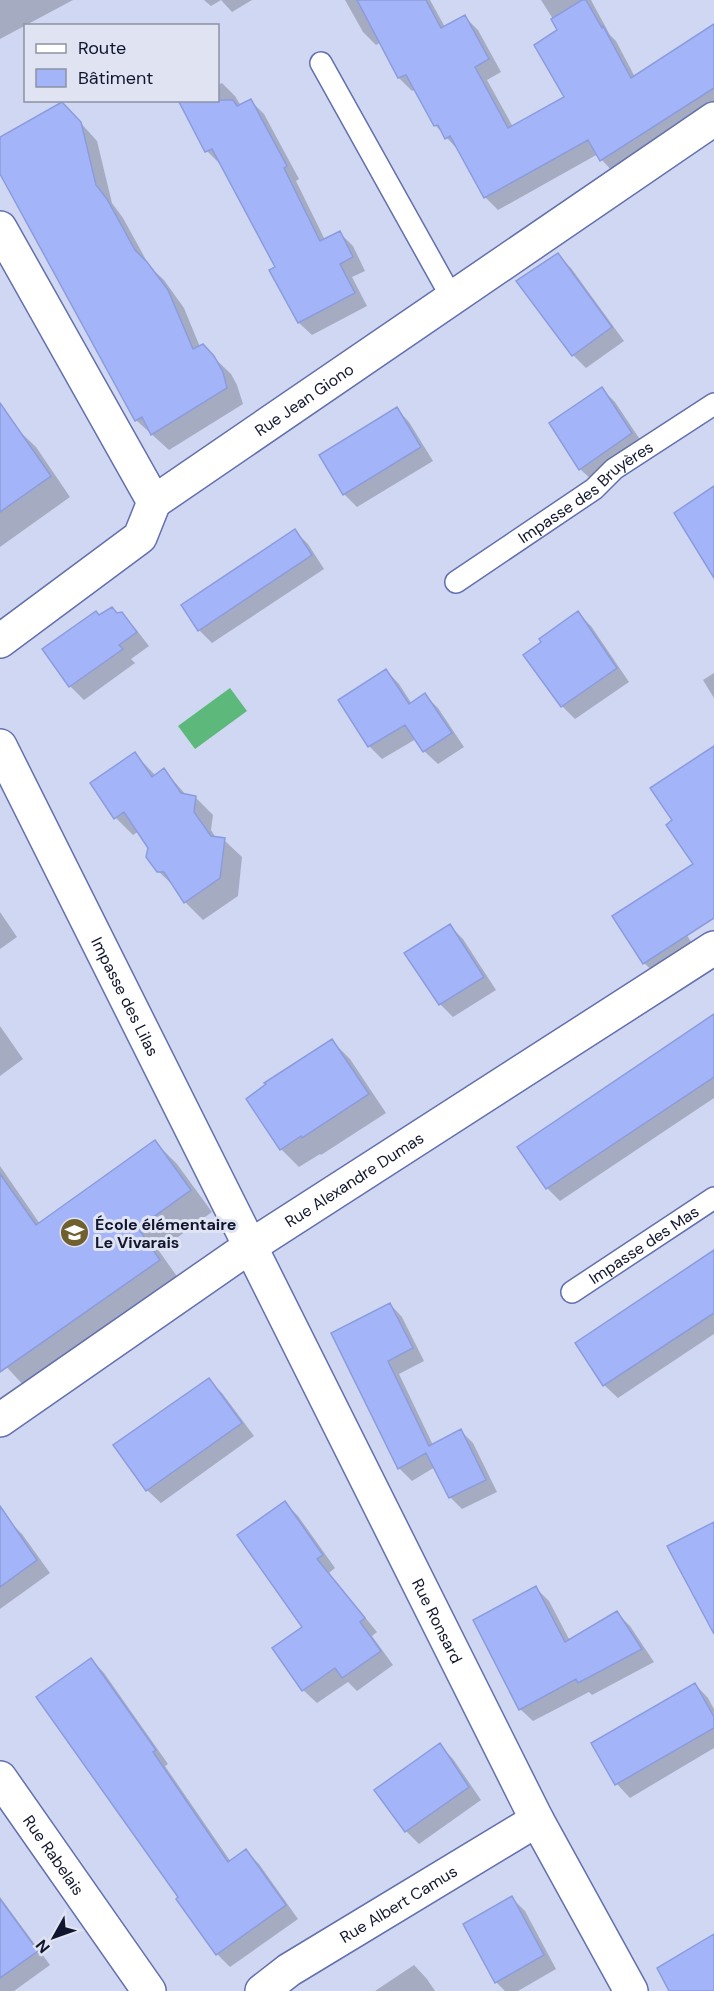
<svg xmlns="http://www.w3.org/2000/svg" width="714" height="1991" viewBox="0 0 714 1991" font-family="'DM Sans',sans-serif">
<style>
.water{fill:#5db87b}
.shadow{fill:#0003}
.building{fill:#a3b5f8;stroke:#8b9cdd;stroke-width:1.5}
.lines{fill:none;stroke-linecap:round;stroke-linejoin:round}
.lane-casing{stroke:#6270ae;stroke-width:24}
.street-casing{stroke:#6270ae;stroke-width:36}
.lane{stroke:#fff;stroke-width:21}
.street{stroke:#fff;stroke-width:33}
.labels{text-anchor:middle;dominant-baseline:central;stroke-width:6;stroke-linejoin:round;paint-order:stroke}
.street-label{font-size:16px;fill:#11162e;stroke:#e0e4f2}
.poi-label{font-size:16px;font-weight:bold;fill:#11162e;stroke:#e0e4f2;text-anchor:start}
</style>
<rect width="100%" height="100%" fill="#cfd7f2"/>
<path class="water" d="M230 688 247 711 195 749 178 726Z"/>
<path class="shadow" d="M0 0H73L0 39Z
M204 0H252L232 12 221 0 211 6Z
M345 0H430L445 27 465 17 478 30 501 72 487 80 513 127 566 98 560 30 541 0H591L610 35 616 41 635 77 714 25V109L614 173 602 160 598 154 498 210 485 197 460 152 435 125 416 89 412 91 399 78 381 42 376 45 363 32Z
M222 83 235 96 241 106 251 101 264 114 299 179 296 181 325 240 340 233 353 246 365 271 352 277 367 306 312 335 299 323 271 271 277 267 221 163 220 164 207 151 218 100V85Z
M79 121 97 141 112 203 123 218 150 267 164 280 184 308 200 347 202 346 231 374 237 385 243 404 169 450 136 420 0 172V139Z
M558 255 571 268 624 341 586 368 573 355Z
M602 389 615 402 645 447 594 482 580 469Z
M397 409 409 422 433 461 357 507 344 494Z
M15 427 36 447 70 497 0 547V438Z
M295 531 308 544 324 569 212 643 199 630Z
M578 613 591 626 629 682 575 719 562 706Z
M122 614 135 628 149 646 131 659 135 663 84 700 70 686 44 649 99 617Z
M386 670 399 684 412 704 425 695 438 708 464 747 438 764 424 751 416 739 382 759 369 746Z
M714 673V698L703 680Z
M714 748V907L682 927 696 950 657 975 644 963 695 865 674 821Z
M135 754 156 776 164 770 187 796 196 798 213 815 211 830 216 838 224 840 242 857 238 896 203 920 185 902 177 889 158 871 150 847 139 831 133 835 116 818Z
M0 912 17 937 0 949Z
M450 926 463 939 496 990 453 1017 440 1004Z
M714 1016V1098L560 1201 547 1188Z
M0 1026 23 1059 0 1076Z
M332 1041 350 1059 386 1113 321 1155 320 1154 299 1167 281 1149Z
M155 1142 177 1164 212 1212 159 1251 181 1282 28 1390 0 1360V1166L40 1224Z
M714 1253V1334L618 1398 604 1385 577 1343Z
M390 1304 402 1317 424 1361 399 1374 433 1445 461 1431 473 1443 497 1492 462 1509 450 1497 435 1467 412 1481 399 1468 333 1334Z
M209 1380 222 1393 254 1436 161 1503 147 1490 115 1446Z
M285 1503 298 1516 335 1568 329 1573 377 1632 372 1636 393 1665 357 1691 348 1682 317 1703 303 1690 304 1628Z
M9 1521 22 1534 50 1573 0 1609V1527Z
M536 1588 549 1601 570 1641 617 1613 630 1626 654 1662 592 1695 589 1692 533 1721 520 1709Z
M91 1659 104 1673 168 1764 165 1766 231 1862 246 1851 259 1864 298 1919 230 1967 217 1954Z
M695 1684 708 1698 714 1709V1748L630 1798 617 1784 593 1744Z
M440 1745 453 1759 481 1800 419 1844 406 1831Z
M0 1897 50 1965 14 1991H0Z
M512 1898 525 1911 556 1969 518 1991H505L496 1982 465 1925Z
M414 1965 427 1979 435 1991H375Z"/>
<path class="building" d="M357 0H426L441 28 465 15 489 59 475 67 508 128 564 97 534 45 557 30 551 19 582 0H586L602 28 603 26 631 78 714 24V88L600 161 588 140 484 198 450 136 445 139 438 125 434 126 406 75 398 78Z
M251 99 287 166 284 168 320 241 340 231 353 257 340 264 355 293 298 323 269 270 275 267 212 149 205 152 178 100H233L237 106Z
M62 102 81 122 96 185 107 199 135 250 147 262 168 290 193 349 203 344 214 356 223 372 227 388 151 435 142 417 135 421 0 174V137Z
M558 253 612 327 572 356 516 281Z
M602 387 632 433 579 470 549 423Z
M0 403 51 476 0 512Z
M397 407 421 447 343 495 319 455Z
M714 486V578L674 513Z
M295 529 312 555 198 631 181 605Z
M112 607 117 613 122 612 137 632 119 645 123 649 69 687 42 649 96 611 99 615Z
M578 611 617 668 561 707 523 655 541 642 539 639Z
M386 669 409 704 425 693 452 733 423 752 405 725 368 747 338 700Z
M714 746V918L643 964 612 916 693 864 666 825 672 820 650 788Z
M135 752 152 777 164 768 181 793 196 796 194 812 211 836 225 838 220 878 184 903 164 872H157L146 857 148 848 124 812 114 819 90 783Z
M450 924 484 977 439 1005 404 953Z
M714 1014V1077L546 1189 517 1147Z
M332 1039 369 1094 302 1138 301 1136 280 1150 246 1099 266 1084 264 1083Z
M155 1140 191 1190 138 1228 160 1260 0 1372V1174L36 1225Z
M714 1250V1313L603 1386 575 1343Z
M390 1303 413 1348 388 1361 429 1446 461 1429 486 1480 449 1498 426 1453 398 1469 331 1333Z
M209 1378 242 1423 146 1491 113 1445Z
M285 1501 323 1555 317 1559 365 1618 360 1622 381 1651 342 1678 335 1668 302 1691 272 1648 302 1627 237 1535Z
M0 1506 37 1560 0 1587Z
M714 1522V1634L667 1546Z
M536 1586 565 1642 617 1611 642 1649 578 1683 576 1679 519 1710 473 1620Z
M91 1658 156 1750 153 1752 228 1862 246 1849 286 1905 216 1955 176 1899 178 1897 36 1697Z
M695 1683 714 1717V1728L615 1785 591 1743Z
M440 1743 469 1787 405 1832 374 1790Z
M512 1896 544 1955 495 1983 463 1924Z
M0 1899 38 1951 0 1978Z
M714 1934V1991H669L657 1968Z"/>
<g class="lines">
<defs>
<g id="lane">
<path d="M321 63 452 298"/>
<path id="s1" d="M456 582 594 489 614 469 714 404"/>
<path id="s2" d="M572 1292 714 1198"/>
</g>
<g id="street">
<path id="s3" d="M0 228 154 502 714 119"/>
<path d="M0 641 140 537 154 502"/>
<path id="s4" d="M0 746 537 1820 631 1991"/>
<path id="s5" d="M0 1420 249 1247 714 948"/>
<path id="s6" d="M0 1778 149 1991"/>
<path id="s7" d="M262 1991 289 1970 537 1820"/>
</g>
</defs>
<use href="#lane" class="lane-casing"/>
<use href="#street" class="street-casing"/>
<use href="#lane" class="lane"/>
<use href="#street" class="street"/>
</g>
<defs>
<symbol id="school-disc" viewBox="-11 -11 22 22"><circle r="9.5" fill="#6f602e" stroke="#e0e4f2"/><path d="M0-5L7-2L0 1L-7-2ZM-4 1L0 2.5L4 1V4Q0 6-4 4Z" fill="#fff"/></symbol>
</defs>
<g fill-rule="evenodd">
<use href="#school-disc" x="58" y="1216" width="33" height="33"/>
</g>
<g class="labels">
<g class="street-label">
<text stroke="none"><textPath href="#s3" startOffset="496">Rue Jean Giono</textPath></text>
<text stroke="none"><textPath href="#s1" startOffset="158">Impasse des Bruyères</textPath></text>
<text stroke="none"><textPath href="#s4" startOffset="280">Impasse des Lilas</textPath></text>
<text stroke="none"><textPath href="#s5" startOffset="428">Rue Alexandre Dumas</textPath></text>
<text stroke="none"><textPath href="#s2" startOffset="86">Impasse des Mas</textPath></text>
<text stroke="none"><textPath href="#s4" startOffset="978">Rue Ronsard</textPath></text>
<text stroke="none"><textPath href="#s6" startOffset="94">Rue Rabelais</textPath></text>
<text stroke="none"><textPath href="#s7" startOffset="162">Rue Albert Camus</textPath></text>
</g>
<g class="poi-label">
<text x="95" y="1224">École élémentaire<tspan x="95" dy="18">Le Vivarais</tspan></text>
</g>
</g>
<rect x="24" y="24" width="195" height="78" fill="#e0e4f2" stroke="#8d92a4" stroke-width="1.5"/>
<rect x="36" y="44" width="30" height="9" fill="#ffffff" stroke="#8d92a4" stroke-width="1.5"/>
<text x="78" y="54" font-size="18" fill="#11162e">Route</text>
<rect x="36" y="69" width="30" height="18" fill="#a3b5f8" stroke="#8d92a4" stroke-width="1.5"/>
<text x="78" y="84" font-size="18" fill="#11162e">Bâtiment</text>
<g transform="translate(54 1937) rotate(230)" stroke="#e0e4f2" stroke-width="4.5" paint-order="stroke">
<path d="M0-4.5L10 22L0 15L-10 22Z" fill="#11162e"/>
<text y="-9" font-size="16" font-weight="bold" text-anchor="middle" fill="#11162e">N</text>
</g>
</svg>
